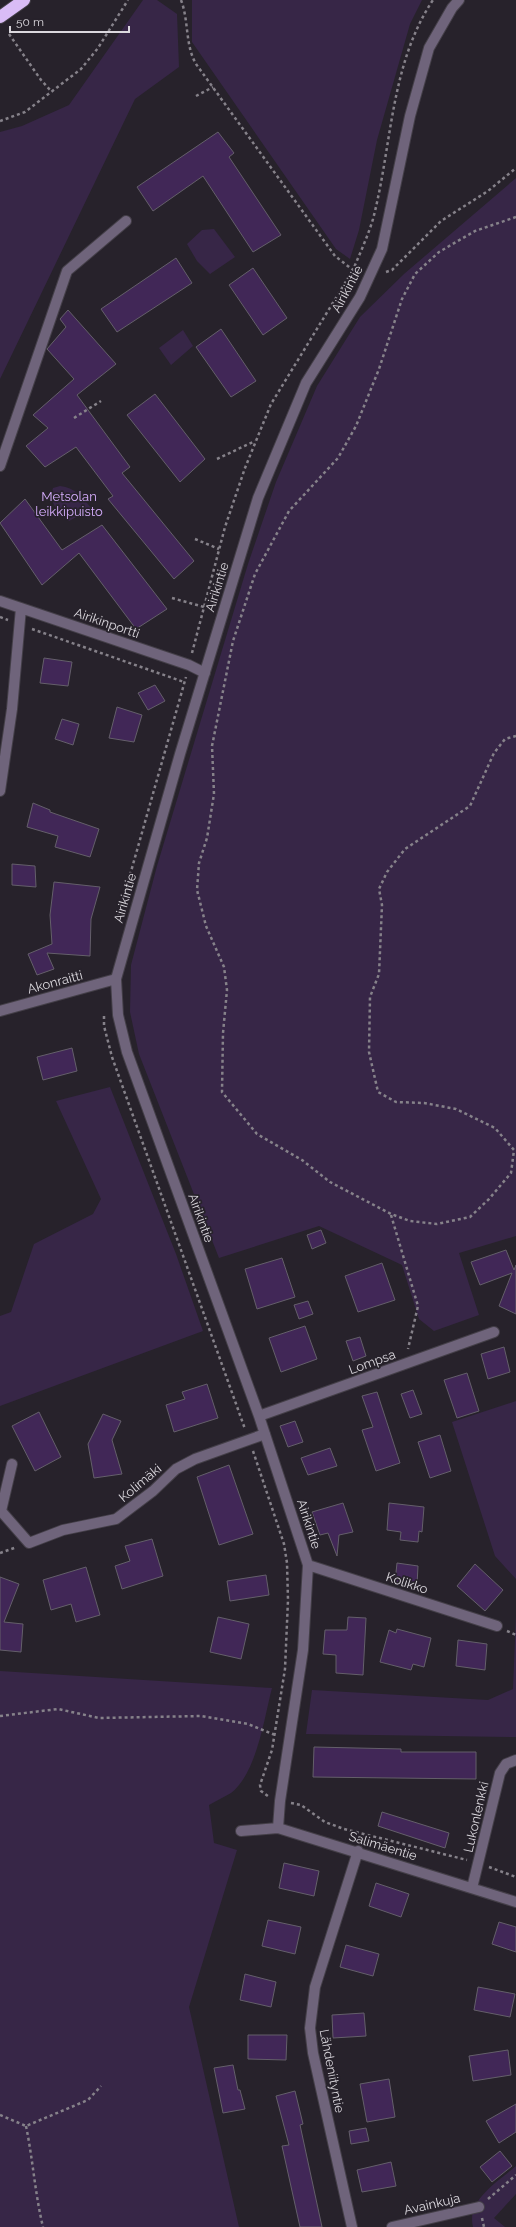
<svg xmlns="http://www.w3.org/2000/svg" width="516" height="2227" viewBox="0 0 516 2227" font-family="Raleway,sans-serif">
<style>
.green{fill:#372647}
.building{fill:#412757;stroke:#645f6a}
.lines{fill:none;stroke-linecap:round;stroke-linejoin:round}
.minor-casing{stroke:#443f48;stroke-width:12}
.highway-casing{stroke:#443f48;stroke-width:14}
.path{stroke:#86828a;stroke-width:2.5;stroke-dasharray:3 3;stroke-linecap:butt}
.minor{stroke:#6f647b;stroke-width:10}
.highway{stroke:#d9bcf6;stroke-width:12}
.labels{text-anchor:middle;dominant-baseline:central;stroke-width:3.5;stroke-linejoin:round;paint-order:stroke}
.street-label{font-size:13px;fill:#dbd8de;stroke:#27222b}
.park-label{font-size:13px;fill:#d5adfc;stroke:#27222b}
</style>
<rect width="100%" height="100%" fill="#27222b"/>
<path class="green" d="M143 0H157L177 14 179 67 135 99 0 379V132L22 126 69 105Z
M192 0H422L410 24 377 140 359 230 350 259 336 249 192 42Z
M516 178V1236L459 1253 479 1315 434 1331 419 1319 402 1265 319 1226 219 1258 139 1054 130 1012 131 965 157 866 248 564 276 482 317 386 360 317 404 274Z
M214 229 235 257 210 274 197 261 187 244 202 230Z
M183 330 193 346 171 365 159 348Z
M60 486C76 488 82 497 92 509L69 521C58 513 48 502 53 488Z
M110 1087 176 1254 203 1331 0 1406V1316L11 1312 34 1244 93 1214 101 1199 56 1101Z
M516 1401V1579L495 1556 452 1422Z
M516 1615V1737L306 1734 312 1690 488 1700 513 1689Z
M0 1671 272 1688C264 1718 257 1773 231 1793 224 1797 216 1801 209 1805L214 1843 237 1850 189 2007 239 2227H0Z
M516 2166V2194L494 2218 505 2227H473C466 2200 499 2181 516 2166Z"/>
<path class="building" d="M218 132 234 153 229 157 281 235 253 252 203 176 153 211 137 187Z
M176 258 192 283 117 332 101 309Z
M253 268 287 318 263 335 229 285Z
M68 310 116 364 77 395 130 467 122 473 194 561 174 579 108 499 113 496 76 447 45 467 26 446 48 428 33 415 74 379 47 349 66 327 60 319Z
M221 329 256 381 231 397 196 347Z
M155 394 205 459 180 482 127 415Z
M25 499 62 550 102 525 167 609 136 629 79 553 42 585 0 523Z
M44 658 72 662 68 686 40 683Z
M155 685 165 701 148 710 138 693Z
M117 707 142 715 134 742 109 738Z
M62 719 79 724 73 745 55 739Z
M33 803 50 810V812L99 829 90 857 55 847 58 836 27 827Z
M12 864 35 866 36 887 12 885Z
M54 882 100 887 91 919 90 956 47 953 54 969 37 975 28 954 52 944 50 915Z
M72 1048 77 1071 43 1080 37 1057Z
M321 1230 326 1243 312 1249 307 1235Z
M506 1250 514 1270 516 1265V1314L499 1306 512 1273 480 1285 471 1262Z
M282 1258 295 1297 257 1309 245 1269Z
M382 1263 395 1300 358 1312 345 1276Z
M308 1301 313 1314 299 1319 294 1305Z
M305 1326 317 1359 281 1372 269 1338Z
M360 1337 366 1356 353 1361 346 1341Z
M504 1347 510 1372 488 1379 481 1354Z
M467 1373 479 1411 457 1418 444 1380Z
M207 1384 218 1418 174 1432 166 1405 185 1399 182 1392Z
M413 1390 422 1414 410 1418 401 1394Z
M377 1392 400 1463 376 1471 362 1430 373 1427 362 1396Z
M39 1412 61 1457 35 1471 12 1426Z
M103 1414 121 1421 112 1440 122 1474 94 1478 88 1444Z
M295 1421 303 1442 288 1447 280 1426Z
M440 1435 451 1471 430 1478 418 1442Z
M330 1448 337 1466 308 1475 301 1458Z
M229 1465 253 1534 219 1545 197 1477Z
M343 1503 353 1532 339 1535 337 1556 328 1533 320 1535 312 1512Z
M389 1503 424 1507 422 1532 419 1531 418 1542 400 1540 401 1532 387 1530Z
M152 1539 163 1576 122 1589 115 1566 130 1561 125 1546Z
M397 1563 418 1566 417 1585 395 1582Z
M475 1564 503 1590 485 1611 457 1586Z
M86 1567 100 1615 76 1622 71 1604 51 1610 43 1580Z
M266 1575 269 1595 230 1601 227 1581Z
M0 1577 19 1584 4 1622 23 1624 21 1652 0 1650Z
M218 1617 249 1624 241 1659 210 1652Z
M348 1617 366 1618 363 1675 336 1673V1655L323 1654 325 1630H347Z
M397 1629 431 1638 424 1667 413 1664 411 1670 380 1662 389 1630 396 1633Z
M458 1640 487 1644 485 1670 456 1666Z
M314 1747 401 1749V1752H476V1779L313 1777Z
M382 1812 449 1833 445 1848 378 1826Z
M284 1863 319 1871 314 1896 279 1888Z
M376 1883 409 1894 401 1917 369 1906Z
M268 1920 301 1927 295 1954 262 1946Z
M499 1922 516 1927V1952L492 1944Z
M346 1945 379 1954 373 1976 340 1967Z
M245 1974 276 1982 271 2007 240 2000Z
M478 1987 515 1994 510 2017 474 2010Z
M364 2013 366 2036 333 2038 332 2015Z
M248 2035H287L286 2060 248 2059Z
M508 2050 511 2075 473 2081 469 2056Z
M233 2065 238 2090H240L245 2109 223 2113 214 2068Z
M389 2079 395 2117 367 2122 360 2084Z
M295 2091 303 2124 300 2125 322 2227H300L282 2146 289 2145 276 2096Z
M516 2104V2132L499 2143 486 2121Z
M366 2128 369 2141 351 2144 349 2131Z
M500 2151 512 2166 492 2182 480 2167Z
M391 2162 396 2186 362 2192 357 2170Z"/>
<g class="lines">
<defs>
<path id="minor" d="M0 466 67 271 126 221
M0 601 189 665 205 673
M0 791 12 709 21 608
M0 1011 116 979
M259 1416 494 1332
M12 1464 1 1511 29 1543 63 1530 116 1519 153 1491 176 1469 195 1459 265 1434
M308 1565 497 1626
M278 1828 280 1801 303 1650 308 1565 259 1416 127 1052 118 1015 116 979 180 754 258 498 306 383 360 297 382 249 410 116 429 48 452 8 459 0
M241 1831 278 1828 516 1902
M472 1888 500 1773 506 1764 516 1760
M352 2227 313 2053 310 2028 315 1987 358 1851
M392 2227 479 2207"/>
<path id="highway" d="M0 17 24 0"/>
</defs>
<use href="#minor" class="minor-casing"/>
<use href="#highway" class="highway-casing"/>
<path class="path" d="M181 0C189 21 185 45 196 64L335 256 353 270C360 253 368 236 373 219 392 147 390 64 433 0
M9 34 41 80 51 91
M196 96 213 87
M0 121 25 112 81 69 98 48 128 0
M516 217 475 231 439 252 415 274 402 299 379 369 356 426 338 458 289 511 255 574 233 641 212 746 214 794 207 838 199 863 197 890 206 926 224 967 227 990 223 1033 222 1092 257 1134 302 1160 330 1182 391 1214 410 1221 437 1224 470 1217 489 1199 511 1173 514 1150 495 1128 456 1109 424 1103 396 1102 378 1092 369 1052 370 997 379 974 382 905 379 889 387 872 405 849 470 806 494 753 505 739 516 736
M386 272 392 270 441 221 488 191 516 168
M74 418 101 401
M217 459 255 441
M195 539 219 549
M172 598 204 607
M0 617 8 620
M32 629 184 682
M192 653 225 527 245 468 271 404 353 270 358 273
M117 921 186 677
M104 1016V1026L112 1057 245 1429
M391 1215 418 1306 408 1349
M253 1451 284 1544 287 1563 288 1600 285 1669 272 1750 260 1785 261 1791 269 1797
M0 1553 17 1547
M507 1631 516 1635
M0 1716 58 1709 99 1718 201 1716 248 1724 275 1735
M291 1803 301 1805 325 1822 344 1829 467 1860
M489 1867 516 1877
M0 2115 26 2126 88 2100 101 2086
M26 2126C33 2160 35 2194 43 2227
M488 2199 516 2175
M482 2218 484 2227"/>
<use href="#minor" class="minor"/>
<use href="#highway" class="highway"/>
</g>
<g class="labels">
<g class="street-label">
<text transform="translate(347 289) rotate(-62)">Airikintie</text>
<text transform="translate(217 587) rotate(-73)">Airikintie</text>
<text transform="translate(107 623) rotate(19)">Airikinportti</text>
<text transform="translate(125 898) rotate(-74)">Airikintie</text>
<text transform="translate(55 982) rotate(-15)">Akonraitti</text>
<text transform="translate(201 1218) rotate(70)">Airikintie</text>
<text transform="translate(372 1362) rotate(-20)">Lompsa</text>
<text transform="translate(140 1483) rotate(-40)">Kolimäki</text>
<text transform="translate(309 1524) rotate(72)">Airikintie</text>
<text transform="translate(407 1583) rotate(18)">Kolikko</text>
<text transform="translate(476 1817) rotate(-77)">Lukonlenkki</text>
<text transform="translate(383 1846) rotate(17)">Salimäentie</text>
<text transform="translate(332 2071) rotate(79)">Lähdeniityntie</text>
<text transform="translate(432 2204) rotate(-13)">Avainkuja</text>
</g>
<g class="park-label">
<text x="69" y="496">Metsolan<tspan x="69" dy="15">leikkipuisto</tspan></text>
</g>
</g>
<path d="M10 26v6h119v-6" fill="none" stroke="#dbd8de" stroke-width="2"/>
<text x="16" y="26" font-size="12" fill="#dbd8de" stroke="#27222b" stroke-width="3" paint-order="stroke">50 m</text>
</svg>
